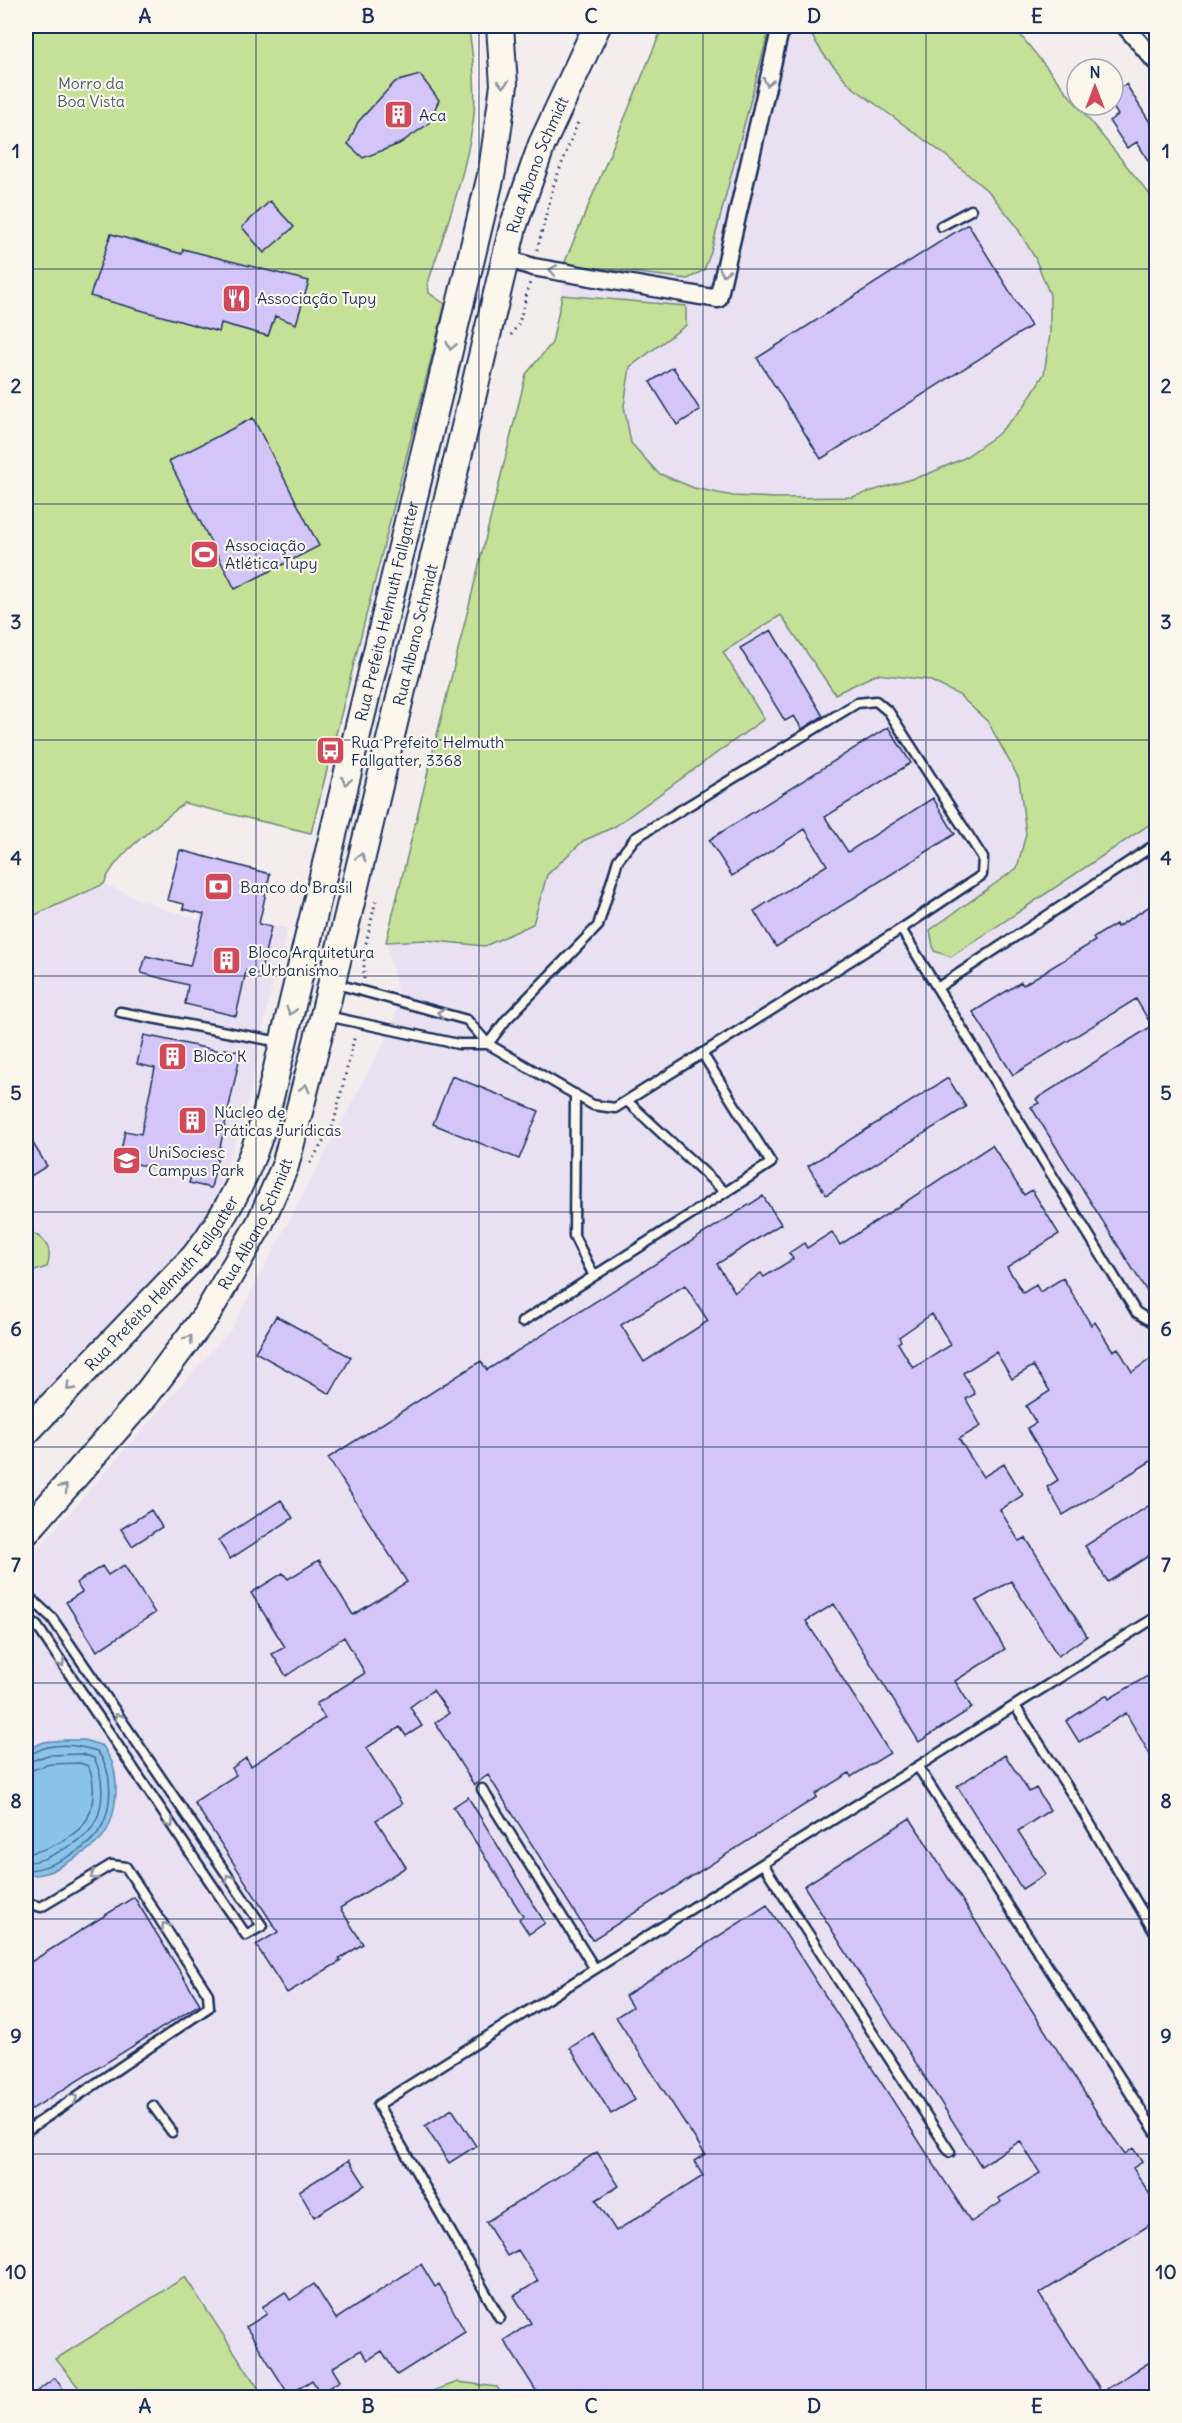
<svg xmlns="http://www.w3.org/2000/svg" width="1182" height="2423" viewBox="0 0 1182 2423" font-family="Delius,sans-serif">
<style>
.built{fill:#e9e1f1}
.green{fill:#c5e097;stroke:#70887a;stroke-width:1.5}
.water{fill:#8ac3e9;stroke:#5e88b1;stroke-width:1.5}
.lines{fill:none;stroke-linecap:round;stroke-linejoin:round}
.shore{stroke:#476a96;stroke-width:1.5}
.building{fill:#d3c5f7;stroke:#1b2f5e;stroke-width:1.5;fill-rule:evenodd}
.service-casing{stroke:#1b2f5e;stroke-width:13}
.minor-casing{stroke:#1b2f5e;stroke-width:21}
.primary-casing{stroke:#1b2f5e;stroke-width:30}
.path{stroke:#1b2f5e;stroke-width:3;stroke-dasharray:1.5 4.5;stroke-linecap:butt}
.service{stroke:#fbf7ec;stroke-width:8}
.minor{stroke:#fbf7ec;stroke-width:16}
.primary{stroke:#fbf7ec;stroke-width:26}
.oneway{stroke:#8b93a5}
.grid{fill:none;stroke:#1b2f5e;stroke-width:1.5;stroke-opacity:0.55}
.labels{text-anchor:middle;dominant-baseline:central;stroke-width:4.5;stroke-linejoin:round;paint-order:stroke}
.park-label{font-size:16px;fill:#465b6c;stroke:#fbf7ec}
.poi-label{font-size:16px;fill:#1b2f5e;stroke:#fbf7ec;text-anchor:start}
.street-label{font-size:16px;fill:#1b2f5e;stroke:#fbf7ec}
.neatline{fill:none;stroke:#1b2f5e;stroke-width:2}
.grid-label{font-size:20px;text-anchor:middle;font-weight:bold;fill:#1b2f5e}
</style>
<rect width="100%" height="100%" fill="#f3edee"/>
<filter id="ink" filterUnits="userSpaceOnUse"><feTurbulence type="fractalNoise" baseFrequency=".0167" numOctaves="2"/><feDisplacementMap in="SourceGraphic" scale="12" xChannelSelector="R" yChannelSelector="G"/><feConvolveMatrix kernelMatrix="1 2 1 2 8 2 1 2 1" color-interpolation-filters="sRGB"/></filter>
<g filter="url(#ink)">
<path class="built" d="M663 26H1013L1156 202V2397L26 2398V1562L232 1328 391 1029 399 1001 386 942 526 374 552 343 562 295 564 264Z
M104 884 158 907 199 919 203 907 287 929 273 980 247 1106 210 1217 186 1249 26 1415V919Z"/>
<path class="green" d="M26 26H468C473 49 477 99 473 122 465 177 445 230 428 283L429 293 445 304 311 833 184 803C159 825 115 853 104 884L26 919Z
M663 26H770L711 252 704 270 688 279 564 264Z
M809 26H1013L1156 202V820L951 957 934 951 930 930 1017 868 1026 834 1019 779 988 722 959 695 929 680 877 674 835 694 781 615 723 652 764 719 614 827 583 841 547 875 533 924 485 946 426 940 386 942 526 374 552 343 562 295 686 306V325L630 367 624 406 631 443 658 473 694 488 733 496 776 498 852 497 928 474 964 458 997 435 1023 408 1044 374 1050 334V295L1035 258 1015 224 990 193 945 155 851 86 824 55 808 30Z
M35 1234C49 1243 52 1252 47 1267L29 1273 26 1277V1235Z
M185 2277 264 2397H86L56 2359Z
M458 2382 497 2387 504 2397H415Z"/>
<path class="water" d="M64 1740H84L103 1746C106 1751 109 1757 112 1762 120 1785 116 1824 99 1841 90 1850 79 1856 68 1862 55 1870 42 1877 26 1875V1750L44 1742Z"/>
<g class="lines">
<path class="shore" d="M26 1755C32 1754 37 1751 44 1748 60 1743 81 1746 97 1751 115 1772 113 1814 96 1835 83 1852 47 1870 26 1870
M26 1763 48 1755 82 1754 94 1758C105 1779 105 1810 91 1829 85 1838 73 1843 64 1849 51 1856 41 1862 26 1862
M26 1772 50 1764 80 1763 88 1766C96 1781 95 1811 83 1825 72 1838 43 1853 26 1853"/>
</g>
<path class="building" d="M420 75 439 100 428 124 399 144 363 158 348 144 358 122 395 82Z
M1126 84 1156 132V174L1137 142 1127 148 1109 121 1118 115 1113 107V92Z
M270 201 294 227 264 253 242 227Z
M968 224 1031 326 821 459 757 358Z
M111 234 182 254 183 249 309 281 296 324 275 316 268 336 221 323 219 332 90 296Z
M673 367 700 410 677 425 650 382Z
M253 418 319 546 235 589 169 461Z
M771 630 823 716 802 729 794 716 785 721 740 648Z
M888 727 911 763 825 817 848 852 933 798 955 834 776 947 754 911 827 865 805 829 732 876 709 840Z
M180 850 270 874 259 924 271 927 260 975 246 971 236 1016 185 1004 188 985 141 973 146 956 190 966 204 914 183 909 184 904 167 900Z
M1156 902V1306L1031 1107 1039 1103 1036 1099 1152 1026 1136 999 1013 1075 973 1012 1021 982 1023 985 1095 941 1093 938 1116 924 1117 927Z
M144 1035 225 1052V1049L241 1052 211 1188 189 1183 191 1176 119 1160 125 1131 141 1134 155 1068 137 1064Z
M452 1076 539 1111 519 1159 433 1124Z
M948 1078 966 1107 826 1195 808 1166Z
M26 1132 47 1166 26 1179Z
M992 1145 1024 1195 1032 1190 1059 1234 1007 1267 1023 1293 1036 1285 1040 1292 1063 1278 1091 1325 1095 1322 1113 1351 1118 1348 1132 1372 1156 1355V1458L1063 1515 1047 1487 1058 1480 1027 1428 1036 1423 1026 1406 1050 1391 1033 1366 1012 1379 996 1352 963 1373 975 1394 966 1399 981 1426 959 1439 983 1477 1004 1464 1023 1495 1000 1510 1019 1541 1026 1538 1087 1636 1058 1656 1011 1581 976 1601 1005 1649 955 1681 972 1708 919 1742 834 1604 806 1621 890 1753 851 1777 849 1773 815 1794 817 1797 592 1940 488 1775 474 1785 435 1723 449 1713 433 1690 410 1707 422 1726 406 1736 400 1727 366 1748 402 1804 376 1820 406 1867 340 1908 363 1944 339 1959 341 1961 287 1993 256 1945 278 1932 194 1802 236 1775 232 1768 246 1758 251 1766 325 1718 316 1704 365 1673 344 1637 286 1676 272 1654 285 1647 251 1593 283 1573 288 1579 319 1560 353 1615 407 1582 328 1458 481 1361 487 1370 763 1196 781 1224 717 1264 735 1292 761 1273 764 1277 793 1259 789 1253 804 1243 807 1248 832 1232 840 1245ZM685 1285 708 1321 644 1362 621 1325ZM932 1314 951 1345 913 1368 898 1343 901 1341 899 1337Z
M276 1316 351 1357 330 1394 255 1352Z
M281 1500 293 1518 230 1559 218 1540Z
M1156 1501V1551L1108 1582 1085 1546Z
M151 1510 162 1527 132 1546 121 1529Z
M124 1565 155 1613 97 1651 66 1602 82 1592 76 1583 102 1566 108 1575Z
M1156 1671V1765L1126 1713 1079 1742 1066 1721 1107 1695 1109 1699Z
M1005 1755 1029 1792 1036 1788 1050 1810 1018 1831 1046 1874 1022 1889 957 1786Z
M468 1797 545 1923 529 1934 519 1919 523 1916 453 1807Z
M910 1818 1108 2130 1125 2154 1133 2148 1142 2162 1133 2168 1156 2204V2221L1039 2294 1102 2392 1156 2358V2397H540L504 2340 531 2323 514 2296 538 2281 518 2250 507 2256 486 2222 597 2152 619 2186 596 2200 616 2231 703 2176 694 2161 705 2154 616 2017 632 2007 625 1996 767 1905 971 2222 1001 2202 999 2198 1040 2173 1020 2141 981 2166 804 1886Z
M134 1897 200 2004 26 2113V1965Z
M593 2033 635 2100 611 2114 570 2048Z
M452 2109 476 2146 449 2163 425 2126Z
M349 2160 365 2185 314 2217 299 2191Z
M421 2264 435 2287 439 2284 465 2332 397 2375 382 2351 368 2360 361 2350 332 2368 340 2381 320 2393 312 2380 289 2395 246 2327 267 2314 262 2307 285 2292 290 2300 314 2284 336 2319Z
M55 2378 69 2397H29Z"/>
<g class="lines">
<defs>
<path id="service" d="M941 226 971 210
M901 929 1136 1312 1154 1323 1156 1327
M333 983 467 1020 488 1044 593 1105 615 1108 901 929 982 875 983 858 889 712 876 701 857 703 635 838 618 860 598 926 506 1020 488 1044
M937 988 1156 844
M120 1012 280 1042
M327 1016 458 1044H488
M575 1094 574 1236 594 1276
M627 1101 725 1192
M522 1322 771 1163 702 1053
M26 1594 52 1618 262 1926 246 1935 37 1626 26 1617
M1015 1706 1079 1805 1156 1935
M918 1767 1156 2133
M482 1789 595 1969
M763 1864 950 2152
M26 1903 41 1907 111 1865 126 1867 208 1994 209 2007 26 2131
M153 2106 172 2132
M500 2318 378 2105 1156 1617"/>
<path id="minor" d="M1125 26 1156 62
M505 258 533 267 718 299 781 26"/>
<g id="primary">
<path id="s1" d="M26 1432 195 1256C229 1212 253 1164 267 1110L492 171 504 85 500 26"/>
<path id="s2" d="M26 1532 146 1395 207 1314 260 1223 285 1166 324 1015 513 227 542 144 597 26"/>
</g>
</defs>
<use href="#service" class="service-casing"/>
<use href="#minor" class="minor-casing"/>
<use href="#primary" class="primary-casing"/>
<path class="path" d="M537 250 554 184 578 122
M511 335 519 323 530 282
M364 979V952L376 900
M310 1163 333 1126 355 1035
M26 1565 36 1552"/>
<use href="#service" class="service"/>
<use href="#minor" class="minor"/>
<use href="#primary" class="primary"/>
</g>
<defs><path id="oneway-chevron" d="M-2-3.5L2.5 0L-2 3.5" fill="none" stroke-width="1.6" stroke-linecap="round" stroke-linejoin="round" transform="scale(1.5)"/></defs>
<g class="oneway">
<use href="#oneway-chevron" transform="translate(768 82) rotate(103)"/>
<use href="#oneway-chevron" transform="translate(503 84) rotate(91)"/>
<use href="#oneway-chevron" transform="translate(553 270) rotate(-170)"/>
<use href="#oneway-chevron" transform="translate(724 272) rotate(103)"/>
<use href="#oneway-chevron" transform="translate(451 346) rotate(103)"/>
<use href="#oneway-chevron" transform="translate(346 781) rotate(104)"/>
<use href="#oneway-chevron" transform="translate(361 857) rotate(-76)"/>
<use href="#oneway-chevron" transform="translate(291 1011) rotate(104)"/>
<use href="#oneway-chevron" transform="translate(441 1013) rotate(-165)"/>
<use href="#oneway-chevron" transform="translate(305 1088) rotate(-76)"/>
<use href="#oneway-chevron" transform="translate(189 1339) rotate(-54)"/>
<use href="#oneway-chevron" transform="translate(70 1387) rotate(134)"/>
<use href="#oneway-chevron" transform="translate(64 1488) rotate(-49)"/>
<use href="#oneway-chevron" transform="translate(61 1663) rotate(57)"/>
<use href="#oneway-chevron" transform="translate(118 1717) rotate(-124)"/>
<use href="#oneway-chevron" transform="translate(170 1824) rotate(56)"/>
<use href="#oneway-chevron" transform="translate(94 1876) rotate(149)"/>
<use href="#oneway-chevron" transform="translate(229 1878) rotate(-124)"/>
<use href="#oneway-chevron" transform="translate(165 1926) rotate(-123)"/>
<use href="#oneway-chevron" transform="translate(74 2098) rotate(-34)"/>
</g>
</g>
<path class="grid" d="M256 26V2398M479 26V2398M703 26V2398M926 26V2398M26 269H1156M26 504H1156M26 740H1156M26 976H1156M26 1212H1156M26 1447H1156M26 1683H1156M26 1919H1156M26 2154H1156"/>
<defs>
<symbol id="building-square" viewBox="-11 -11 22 22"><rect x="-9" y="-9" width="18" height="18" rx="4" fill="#d1495b" stroke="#fbf7ec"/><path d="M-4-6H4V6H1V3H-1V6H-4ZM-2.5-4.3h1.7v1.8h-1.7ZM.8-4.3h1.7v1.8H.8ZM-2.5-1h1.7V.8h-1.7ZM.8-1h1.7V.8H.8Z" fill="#fff"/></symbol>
<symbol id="restaurant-square" viewBox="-11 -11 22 22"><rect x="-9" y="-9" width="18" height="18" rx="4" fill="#d1495b" stroke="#fbf7ec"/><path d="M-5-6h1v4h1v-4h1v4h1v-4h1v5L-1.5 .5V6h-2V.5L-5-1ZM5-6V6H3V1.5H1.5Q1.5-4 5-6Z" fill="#fff"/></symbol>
<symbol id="stadium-square" viewBox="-11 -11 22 22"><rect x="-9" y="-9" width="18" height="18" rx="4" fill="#d1495b" stroke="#fbf7ec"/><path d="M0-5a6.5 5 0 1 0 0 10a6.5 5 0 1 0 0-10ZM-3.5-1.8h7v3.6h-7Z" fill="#fff"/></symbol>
<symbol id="bus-square" viewBox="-11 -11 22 22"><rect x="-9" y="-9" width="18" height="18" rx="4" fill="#d1495b" stroke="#fbf7ec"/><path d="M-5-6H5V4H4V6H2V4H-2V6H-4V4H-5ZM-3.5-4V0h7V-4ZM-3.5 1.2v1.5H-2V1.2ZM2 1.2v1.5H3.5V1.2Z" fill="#fff"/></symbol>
<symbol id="bank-square" viewBox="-11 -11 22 22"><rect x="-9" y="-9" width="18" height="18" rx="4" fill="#d1495b" stroke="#fbf7ec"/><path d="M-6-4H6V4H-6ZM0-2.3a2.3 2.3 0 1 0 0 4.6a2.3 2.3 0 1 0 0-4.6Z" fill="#fff"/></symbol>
<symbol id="university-square" viewBox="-11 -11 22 22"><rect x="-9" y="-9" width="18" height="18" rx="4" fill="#d1495b" stroke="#fbf7ec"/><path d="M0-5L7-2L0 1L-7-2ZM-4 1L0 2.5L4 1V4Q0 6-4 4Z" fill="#fff"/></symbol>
</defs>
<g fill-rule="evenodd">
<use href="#building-square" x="382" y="98" width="33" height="33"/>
<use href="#restaurant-square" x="220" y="282" width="33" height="33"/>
<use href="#stadium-square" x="188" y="538" width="33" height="33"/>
<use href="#bus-square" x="314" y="734" width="33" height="33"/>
<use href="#bank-square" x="202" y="870" width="33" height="33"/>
<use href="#building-square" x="210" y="944" width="33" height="33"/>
<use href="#building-square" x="156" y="1040" width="33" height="33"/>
<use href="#building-square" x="176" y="1104" width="33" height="33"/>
<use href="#university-square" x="110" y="1144" width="33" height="33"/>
</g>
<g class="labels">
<g class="park-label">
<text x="91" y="83">Morro da<tspan x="91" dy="18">Boa Vista</tspan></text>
</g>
<g class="poi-label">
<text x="419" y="115">Aca</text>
<text x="257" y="298">Associação Tupy</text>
<text x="225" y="545">Associação<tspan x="225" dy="18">Atlética Tupy</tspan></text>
<text x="351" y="742">Rua Prefeito Helmuth<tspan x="351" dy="18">Fallgatter, 3368</tspan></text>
<text x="240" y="887">Banco do Brasil</text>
<text x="248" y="952">Bloco Arquitetura<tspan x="248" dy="18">e Urbanismo</tspan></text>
<text x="193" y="1056">Bloco K</text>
<text x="214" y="1112">Núcleo de<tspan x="214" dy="18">Práticas Jurídicas</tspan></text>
<text x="148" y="1152">UniSociesc<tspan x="148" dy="18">Campus Park</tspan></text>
</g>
<g class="street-label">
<text stroke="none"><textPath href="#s2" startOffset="1484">Rua Albano Schmidt</textPath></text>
<text stroke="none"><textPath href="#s1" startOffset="921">Rua Prefeito Helmuth Fallgatter</textPath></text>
<text stroke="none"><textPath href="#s2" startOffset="998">Rua Albano Schmidt</textPath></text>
<text stroke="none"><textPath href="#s2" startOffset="386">Rua Albano Schmidt</textPath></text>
<text stroke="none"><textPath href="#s1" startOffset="202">Rua Prefeito Helmuth Fallgatter</textPath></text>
</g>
</g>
<rect width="1182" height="2423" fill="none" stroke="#fbf7ec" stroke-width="66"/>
<g transform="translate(1095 87)"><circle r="28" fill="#fbf7ec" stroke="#a1a7b3" stroke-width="1.5"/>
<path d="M0-4.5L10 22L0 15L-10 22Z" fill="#d1495b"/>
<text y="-9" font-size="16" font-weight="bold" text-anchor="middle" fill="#1b2f5e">N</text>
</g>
<rect x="33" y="33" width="1116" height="2357" class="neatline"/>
<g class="grid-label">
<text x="145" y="23">A</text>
<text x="368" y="23">B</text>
<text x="591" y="23">C</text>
<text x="814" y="23">D</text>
<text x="1037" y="23">E</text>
<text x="16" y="158">1</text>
<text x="1166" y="158">1</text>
<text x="16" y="393">2</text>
<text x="1166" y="393">2</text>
<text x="16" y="629">3</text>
<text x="1166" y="629">3</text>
<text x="16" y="865">4</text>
<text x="1166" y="865">4</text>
<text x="16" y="1100">5</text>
<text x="1166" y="1100">5</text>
<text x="16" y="1336">6</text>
<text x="1166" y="1336">6</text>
<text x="16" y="1572">7</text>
<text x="1166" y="1572">7</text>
<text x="16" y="1808">8</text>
<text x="1166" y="1808">8</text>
<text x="16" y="2043">9</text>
<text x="1166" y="2043">9</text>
<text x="16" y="2279">10</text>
<text x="1166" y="2279">10</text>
<text x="145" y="2413">A</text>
<text x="368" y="2413">B</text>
<text x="591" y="2413">C</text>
<text x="814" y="2413">D</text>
<text x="1037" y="2413">E</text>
</g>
</svg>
